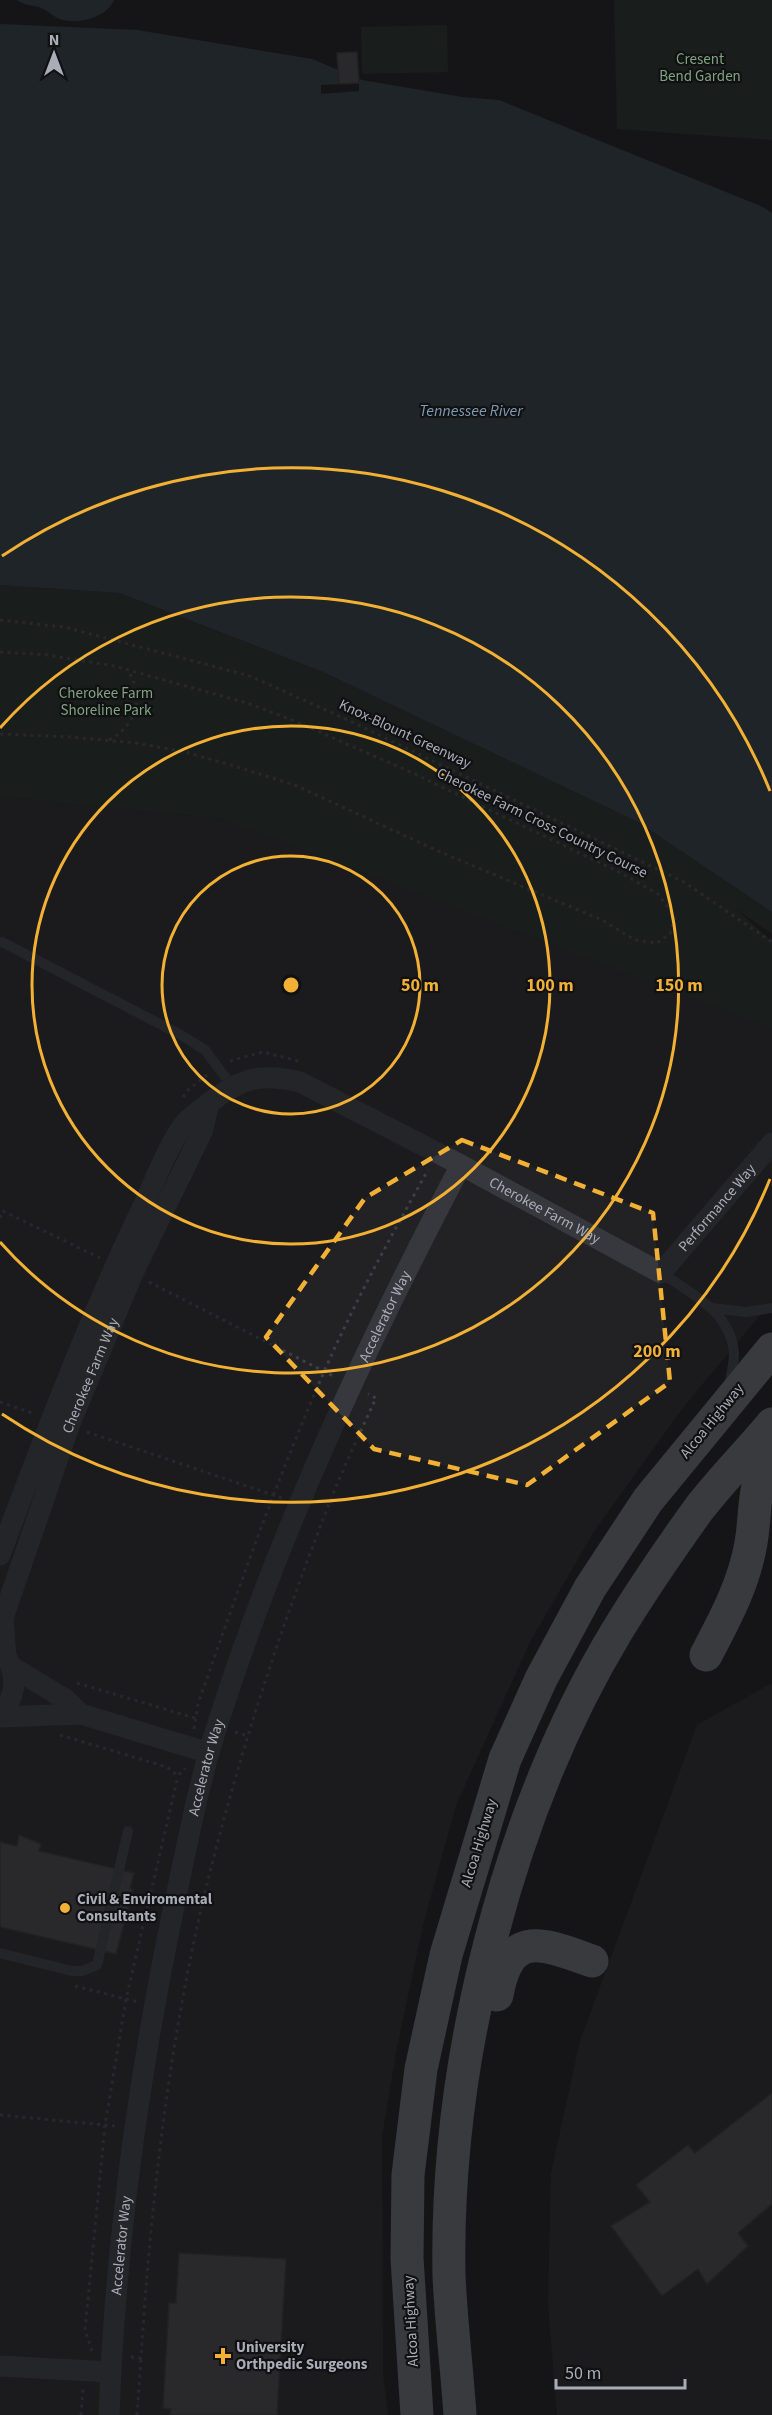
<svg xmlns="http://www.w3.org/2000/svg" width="772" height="2415" viewBox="0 0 772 2415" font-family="'Source Sans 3',sans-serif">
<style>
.built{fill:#222225}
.green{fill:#1e261f}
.water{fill:#2c353c}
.pier{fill:#161618}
.building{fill:#404145;stroke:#303034;stroke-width:1.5}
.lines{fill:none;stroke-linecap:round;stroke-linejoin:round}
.path{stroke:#3d3f44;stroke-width:3;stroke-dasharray:3 4.5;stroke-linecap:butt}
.service{stroke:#37383d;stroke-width:10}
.minor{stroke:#37383d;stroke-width:21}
.motorway{stroke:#63666e;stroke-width:33}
.marked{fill:none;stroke:#f2b134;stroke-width:4.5;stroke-dasharray:12 8;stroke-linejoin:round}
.ring{fill:none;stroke:#f2b134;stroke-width:3}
.poi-dot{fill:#f2b134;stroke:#111113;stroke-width:2}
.labels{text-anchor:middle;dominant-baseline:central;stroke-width:4.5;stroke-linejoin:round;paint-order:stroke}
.park-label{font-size:15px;fill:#7fa381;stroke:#111113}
.street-label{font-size:15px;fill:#a8adb8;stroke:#111113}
.poi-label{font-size:15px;font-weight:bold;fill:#a8adb8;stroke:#111113;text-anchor:start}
.water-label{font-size:16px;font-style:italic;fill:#7f9bb3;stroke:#111113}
.centre{fill:#f2b134;stroke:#111113;stroke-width:3}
.ring-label{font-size:18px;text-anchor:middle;font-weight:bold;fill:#f2b134;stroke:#111113;stroke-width:4.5;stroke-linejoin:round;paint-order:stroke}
</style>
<rect width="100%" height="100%" fill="#161618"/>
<path class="built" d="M0 797 222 819 772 1029V1301L685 1405 594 1531 530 1642 456 1805 423 1925 397 2047 382 2136 383 2373 388 2415H0Z
M772 1683V2415H557L548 2304 551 2173 580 2041 697 1725Z"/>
<path class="green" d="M614 0H772V140L617 129Z
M447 25 448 72 362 74 361 27Z
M0 585 118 593 323 672 638 822 772 912V934L736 909 772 941V1029L222 819 0 797Z"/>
<path class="water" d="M17 0H114C106 18 78 25 60 19 54 17 47 10 39 7 31 5 24 5 17 0Z
M0 24 137 30 312 59 362 80 462 97 499 100 763 207 772 213V912L638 822 323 672 119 593 0 585Z"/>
<path class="pier" d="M359 83V91L321 94V85Z"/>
<path class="building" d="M357 52 359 83 339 84 337 53Z
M19 1835 41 1844 39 1851 134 1873 130 1888 133 1890 116 1954 0 1927V1842L17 1846Z
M772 2093V2204L738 2233 748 2246 707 2284 698 2269 662 2296 611 2226 650 2202 636 2185 688 2145 695 2153Z
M179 2253 286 2259 277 2415H170L171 2409 163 2408 169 2303H176Z"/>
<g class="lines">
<path class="path" d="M0 620 64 627 250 676 350 721 684 882 772 942
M0 652 48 655 114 666 247 703 297 722 415 774 621 873 658 894 675 917 670 934 657 943 635 940 602 920 438 851 297 786 241 768 185 752 136 743 70 737 0 734
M109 740C136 726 145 696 128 671
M230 1061 263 1052 302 1062
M183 1097 189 1089 207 1075
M0 1218 3 1211 100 1258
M149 1282 335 1377
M0 1402 35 1414
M87 1432 282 1498
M77 1683 198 1719
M194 1729 198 1704C237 1593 276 1481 324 1372 354 1303 391 1236 428 1170
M235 1732 248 1736
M60 1735 167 1767 178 1776 185 1768
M75 1986 138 2002
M0 2115 115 2126
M92 2351 85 2330 105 2125 126 1999 178 1776
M131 2357 141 2358C151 2200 169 2042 206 1888 237 1762 277 1638 324 1517 339 1477 358 1437 376 1398L368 1394
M81 2415 83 2389
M137 2415 141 2358"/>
<path class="service" d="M2 942 181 1035 205 1050 232 1086
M661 1273C691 1293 732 1313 734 1354 734 1364 731 1376 729 1387
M712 1308 746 1312 772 1308
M0 1953 72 1971H82L97 1965 128 1831"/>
<g class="minor">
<path id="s1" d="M0 1555C44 1437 89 1319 143 1206 154 1183 171 1138 187 1121 194 1114 204 1107 212 1101 243 1077 262 1073 300 1082L461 1165 661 1273 772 1143"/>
<path id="s2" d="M6 1657 3 1618 69 1426 133 1273 202 1132 209 1103"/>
<path d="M12 1667 65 1699 81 1714"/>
<path d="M0 1714C15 1699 18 1679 8 1660"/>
<path d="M0 1717 81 1714 209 1753"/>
<path d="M0 2366 110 2372"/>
<path id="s3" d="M109 2415C115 2243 139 2074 174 1906 187 1846 198 1785 217 1726 279 1531 366 1346 461 1165"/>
</g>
<path class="motorway" d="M706 1655C725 1619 744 1584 751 1543 757 1508 751 1486 772 1455
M497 1995C509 1928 541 1943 592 1961
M417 2415 407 2258 408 2175 421 2069 446 1955 505 1759 541 1679 590 1588 648 1500 772 1349
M460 2415C457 2369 451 2322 449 2275 445 2063 507 1813 617 1631 642 1590 670 1549 698 1510 721 1480 748 1453 772 1424"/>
</g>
<path d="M0 0H772V2415H0ZM462 1140 653 1213 670 1382 527 1485 374 1449 266 1337 365 1198Z" fill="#161618" fill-opacity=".55" fill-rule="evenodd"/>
<path class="marked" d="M462 1140 653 1213 670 1382 527 1485 374 1449 266 1337 365 1198Z"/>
<g class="ring">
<circle cx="291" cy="985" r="129"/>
<circle cx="291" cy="985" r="259"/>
<path d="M0 728A388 388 0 1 1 0 1242"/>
<path d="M770 1179A517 517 0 0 1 2 1414M2 556A517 517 0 0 1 770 791"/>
</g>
<g class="poi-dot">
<circle cx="65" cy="1908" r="6"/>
<path d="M220 2347h6v6h6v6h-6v6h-6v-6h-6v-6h6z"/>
</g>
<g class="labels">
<g class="park-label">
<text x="700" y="59">Cresent<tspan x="700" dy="17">Bend Garden</tspan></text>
<text x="106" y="693">Cherokee Farm<tspan x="106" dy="17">Shoreline Park</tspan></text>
</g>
<g class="street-label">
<text transform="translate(405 734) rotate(25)">Knox-Blount Greenway</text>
<text transform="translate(542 823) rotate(26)">Cherokee Farm Cross Country Course</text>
<text stroke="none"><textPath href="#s1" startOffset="1094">Performance Way</textPath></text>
<text stroke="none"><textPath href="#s1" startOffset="876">Cherokee Farm Way</textPath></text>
<text stroke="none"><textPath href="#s3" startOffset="1142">Accelerator Way</textPath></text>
<text stroke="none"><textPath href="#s2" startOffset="297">Cherokee Farm Way</textPath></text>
<text transform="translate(712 1421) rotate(-51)">Alcoa Highway</text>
<text stroke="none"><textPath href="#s3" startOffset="656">Accelerator Way</textPath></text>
<text transform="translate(479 1843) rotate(-73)">Alcoa Highway</text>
<text stroke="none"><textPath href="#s3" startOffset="170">Accelerator Way</textPath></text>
<text transform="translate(411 2321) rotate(-93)">Alcoa Highway</text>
</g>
<g class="poi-label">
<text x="77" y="1899">Civil &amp; Enviromental<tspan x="77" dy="17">Consultants</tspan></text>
<text x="236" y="2347">University<tspan x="236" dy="17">Orthpedic Surgeons</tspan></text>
</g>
<g class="water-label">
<text x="471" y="411">Tennessee River</text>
</g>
</g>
<circle cx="291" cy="985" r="9" class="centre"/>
<g class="ring-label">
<text x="420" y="991">50 m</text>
<text x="550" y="991">100 m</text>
<text x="679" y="991">150 m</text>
<text x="657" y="1357">200 m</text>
</g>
<g transform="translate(54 54)" stroke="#111113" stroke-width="4.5" paint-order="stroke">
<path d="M0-4.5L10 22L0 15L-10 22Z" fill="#a8adb8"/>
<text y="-9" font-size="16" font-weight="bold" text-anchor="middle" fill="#a8adb8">N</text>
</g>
<path d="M556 2379v9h129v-9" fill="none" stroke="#a8adb8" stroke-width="3"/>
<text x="565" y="2379" font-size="18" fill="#a8adb8" stroke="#111113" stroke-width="4.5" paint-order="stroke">50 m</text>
</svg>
